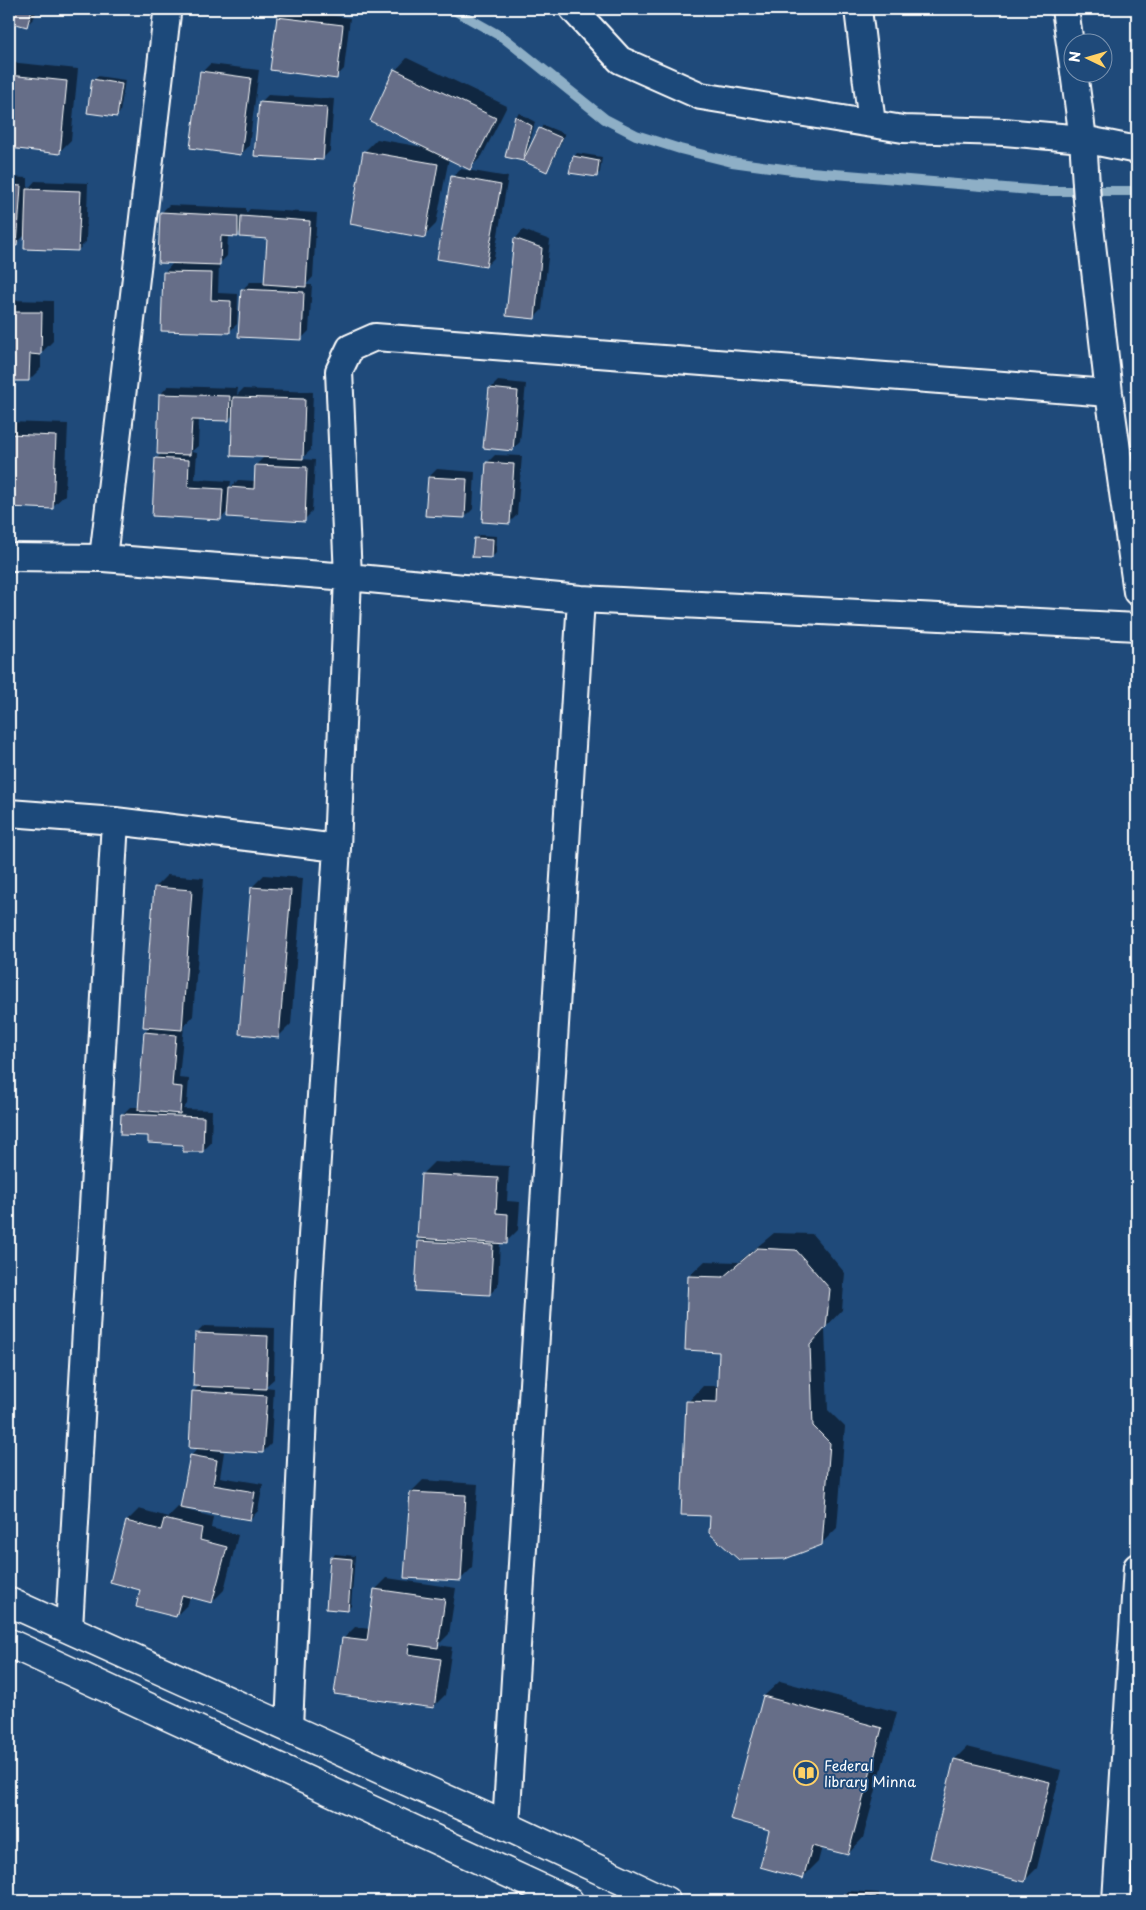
<svg xmlns="http://www.w3.org/2000/svg" width="1146" height="1910" viewBox="0 0 1146 1910" font-family="'Playpen Sans',sans-serif">
<style>
.shadow{fill:#0007;fill-rule:evenodd}
.lines{fill:none;stroke-linecap:round;stroke-linejoin:round}
.stream{stroke:#8eafc6;stroke-width:10}
.building{fill:#666e88;stroke:#fff}
.minor-casing{stroke:#fff;stroke-width:30}
.secondary-casing{stroke:#fff;stroke-width:31}
.minor{stroke:#1f4a7a;stroke-width:26}
.secondary{stroke:#1f4a7a;stroke-width:28}
.labels{text-anchor:middle;dominant-baseline:central;stroke-width:4;stroke-linejoin:round;paint-order:stroke}
.poi-label{font-size:14px;fill:#fff;stroke:#1f4a7a;text-anchor:start}
</style>
<rect width="100%" height="100%" fill="#1f4a7a"/>
<filter id="ink" filterUnits="userSpaceOnUse"><feTurbulence type="fractalNoise" baseFrequency=".02" numOctaves="2"/><feDisplacementMap in="SourceGraphic" scale="10" xChannelSelector="R" yChannelSelector="G"/><feConvolveMatrix kernelMatrix="1 2 1 2 8 2 1 2 1" color-interpolation-filters="sRGB"/></filter>
<g filter="url(#ink)">
<path class="shadow" d="M9 9H37L34 18 26 26 9 21Z
M286 9 350 18 344 69 336 77 278 17Z
M407 58 507 106 482 156 470 168 449 158 436 224 424 236 352 223 365 151 377 139 428 148 396 70Z
M9 62 78 69 71 140 59 152 9 147Z
M210 64 259 70 249 146 241 154 202 72Z
M97 76 125 80 120 112 117 116 93 80Z
M268 95 334 99 330 151 322 159 260 103Z
M519 113 535 122 528 150 543 125 565 134 550 167 546 170 524 160 506 156 516 116Z
M577 153 602 157 600 172 596 176 574 157Z
M461 169 508 177 494 258 486 266 453 177Z
M9 177 28 178V189L35 181 88 183 86 242 78 250 25 235 16 244H9Z
M169 205 246 208V213L250 209 317 213 313 277 306 285H312L309 331 301 339 242 290 250 282H266L269 237 241 231 237 235H228L227 256 219 264 218 293 238 294 237 324 229 332 165 272 174 262 161 213Z
M523 230 550 240 542 310 534 318 508 315 516 238Z
M9 300 53 301V341L41 353V368L29 380H9Z
M498 381 526 384 520 442 512 450 490 389Z
M168 386 238 388 237 395 243 389 313 392 311 450 301 459 315 460 312 512 304 520 229 511 221 518 156 459 162 453 160 395ZM234 414 265 456 256 465 255 481 238 480 230 488 231 481 195 479 197 453 191 452 198 446 199 419 228 420Z
M9 422 68 424 65 495 52 507 9 505Z
M495 455 522 456 517 515 509 523 487 463Z
M437 469 475 472 473 509 465 517 429 477Z
M479 535 497 536 496 553 492 557 475 539Z
M167 875 204 878 193 1016 184 1026 179 1078 189 1079 187 1104 183 1109 212 1110 211 1143 203 1151 184 1143 149 1135 122 1115 130 1107H139L145 1032 151 1026 155 887Z
M264 875 303 878 291 1024 279 1036 252 887Z
M434 1162 509 1166 507 1201 520 1202 518 1230 506 1242H500L498 1286 490 1294 419 1241 423 1238 422 1174Z
M774 1233 812 1234 845 1273 842 1310 825 1328 828 1410 845 1427 837 1528 821 1544 712 1515 688 1402 703 1386H719L721 1350 689 1276 705 1261 739 1262Z
M204 1326 275 1328 274 1379 265 1387 274 1388 271 1444 263 1452 215 1449V1450L224 1452 220 1477 263 1484 258 1511 250 1519 186 1508V1510L213 1517 211 1528 238 1535 224 1590 212 1602 190 1596 188 1604 176 1616 141 1589 127 1521 139 1509 168 1517 178 1507 181 1508 191 1456 199 1447 194 1391 200 1385 196 1334Z
M423 1480 478 1484 472 1568 460 1580 411 1492Z
M335 1554 355 1556 351 1606 348 1609 332 1558Z
M387 1578 456 1588 449 1634 438 1645 452 1647 445 1695 433 1707 343 1639 355 1627 370 1629 375 1590Z
M780 1681 897 1712 863 1838 848 1854 822 1847 818 1862 803 1877 771 1829 732 1818 764 1696Z
M967 1747 1061 1770 1037 1868 1025 1880 931 1857 955 1759Z
M848 1891 879 1893V1901H844V1894Z"/>
<g class="lines">
<path class="stream" d="M452 9 504 38 605 119 636 135 680 149 732 162 799 171 1043 191H1132L1137 194"/>
</g>
<path class="building" d="M9 9H32L27 27 9 22Z
M277 17 343 25 337 79 270 70Z
M394 69 496 118 470 170 370 121Z
M200 71 251 78 241 155 190 148Z
M9 75 67 81 60 154 9 148Z
M92 79 122 84 117 117 87 113Z
M259 102 327 107 323 160 254 156Z
M515 116 532 126 523 161 505 157Z
M539 128 562 138 547 172 523 161Z
M363 151 438 164 425 238 350 224Z
M573 156 599 161 597 177 569 173Z
M451 176 501 185 486 267 437 259Z
M9 185 21 186 17 246 9 245Z
M26 189 81 191 78 251 24 249Z
M160 212 238 216V237L221 236 220 265 158 263Z
M241 216 310 221 306 287 264 284 267 239 240 237Z
M514 238 542 248 535 319 506 316Z
M163 272 212 273 211 300 231 301 230 333 161 331Z
M241 289 304 292 302 340 238 337Z
M9 312H42L41 355 30 354 29 381H9Z
M489 388 518 391 513 451 483 448Z
M159 394 230 396 229 421 192 420 190 455 157 454Z
M233 397 305 399 303 459 231 456Z
M9 434 56 436 53 509 9 507Z
M155 458 189 460 188 487 223 489 221 520 152 516Z
M486 462 514 464 510 524 482 522Z
M255 465 307 467 305 522 227 517 229 487 254 489Z
M428 477 467 479 465 518 425 516Z
M474 538 493 539 492 558 472 557Z
M154 887 192 890 182 1030 143 1027Z
M251 887 291 890 279 1038 239 1034Z
M144 1032 176 1035 172 1086 182 1087 180 1114 138 1110Z
M121 1114 204 1117 203 1152H183V1145L148 1143V1136L120 1135Z
M421 1174 498 1178 496 1213 508 1214 507 1244 417 1238Z
M418 1241 493 1245 490 1295 415 1291Z
M757 1248 796 1250 830 1289 826 1327 810 1345 813 1426 830 1443 822 1545 785 1559 739 1560 709 1533 710 1516 681 1515 686 1401 717 1402 719 1352 685 1350 688 1276 723 1277Z
M195 1333 268 1336 266 1389 193 1386Z
M192 1391 267 1396 263 1453 189 1448Z
M190 1455 217 1460 213 1485 255 1492 250 1520 180 1508Z
M410 1492 466 1495 461 1581 404 1578Z
M164 1519 202 1528 200 1540 227 1547 212 1603 182 1595 176 1617 136 1607 140 1590 110 1582 126 1521 161 1530Z
M330 1557 352 1559 348 1611 326 1609Z
M374 1589 445 1599 438 1648 409 1644 408 1654 441 1659 434 1708 334 1694 342 1638 367 1641Z
M763 1696 882 1728 848 1855 812 1846 803 1879 760 1867 769 1830 730 1819Z
M954 1759 1050 1782 1025 1882 930 1858Z
M843 1894 876 1897V1901H842Z"/>
<g class="lines">
<defs>
<path id="minor" d="M573 9 620 60 701 96 903 129 1004 132 1083 139 1137 150
M858 9 872 124
M1065 9 1074 72
M1074 72 1083 139 1087 200 1109 393 1137 592
M9 557 103 558 348 577 581 599 1137 627
M103 558 167 14
M9 813 115 821 337 848
M69 1628 115 821
M289 1727 309 1282 337 848 348 577 339 371 350 348 375 337 1109 393
M506 1826 581 599
M1116 1901 1137 1567"/>
<path id="secondary" d="M9 1602 506 1826 666 1901
M9 1643 569 1901"/>
</defs>
<use href="#minor" class="minor-casing"/>
<use href="#secondary" class="secondary-casing"/>
<use href="#minor" class="minor"/>
<use href="#secondary" class="secondary"/>
</g>
</g>
<defs>
<symbol id="library-ring" viewBox="-11 -11 22 22"><circle r="9.5" fill="#1f4a7a" stroke="#ffd166" stroke-width="1.5"/><path d="M-6-4Q-3-5.5-.7-3.5V5Q-3 3-6 4ZM6-4Q3-5.5 .7-3.5V5Q3 3 6 4Z" fill="#ffd166"/></symbol>
</defs>
<g fill-rule="evenodd">
<use href="#library-ring" x="792" y="1759" width="28" height="28"/>
</g>
<g class="labels">
<g class="poi-label">
<text x="824" y="1765">Federal<tspan x="824" dy="16">library Minna</tspan></text>
</g>
</g>
<rect width="1146" height="1910" fill="none" stroke="#1f4a7a" stroke-width="30"/>
<rect x="15" y="15" width="1116" height="1880" fill="none" stroke="#fff" stroke-width="2" filter="url(#ink)"/>
<g transform="translate(1088 58) rotate(275)"><circle r="24" fill="#1f4a7a" stroke="#7992af"/>
<path d="M0-4L9 19L0 12L-9 19Z" fill="#ffd166"/>
<text y="-8" font-size="14" font-weight="bold" text-anchor="middle" fill="#ffffff">N</text>
</g>
</svg>
